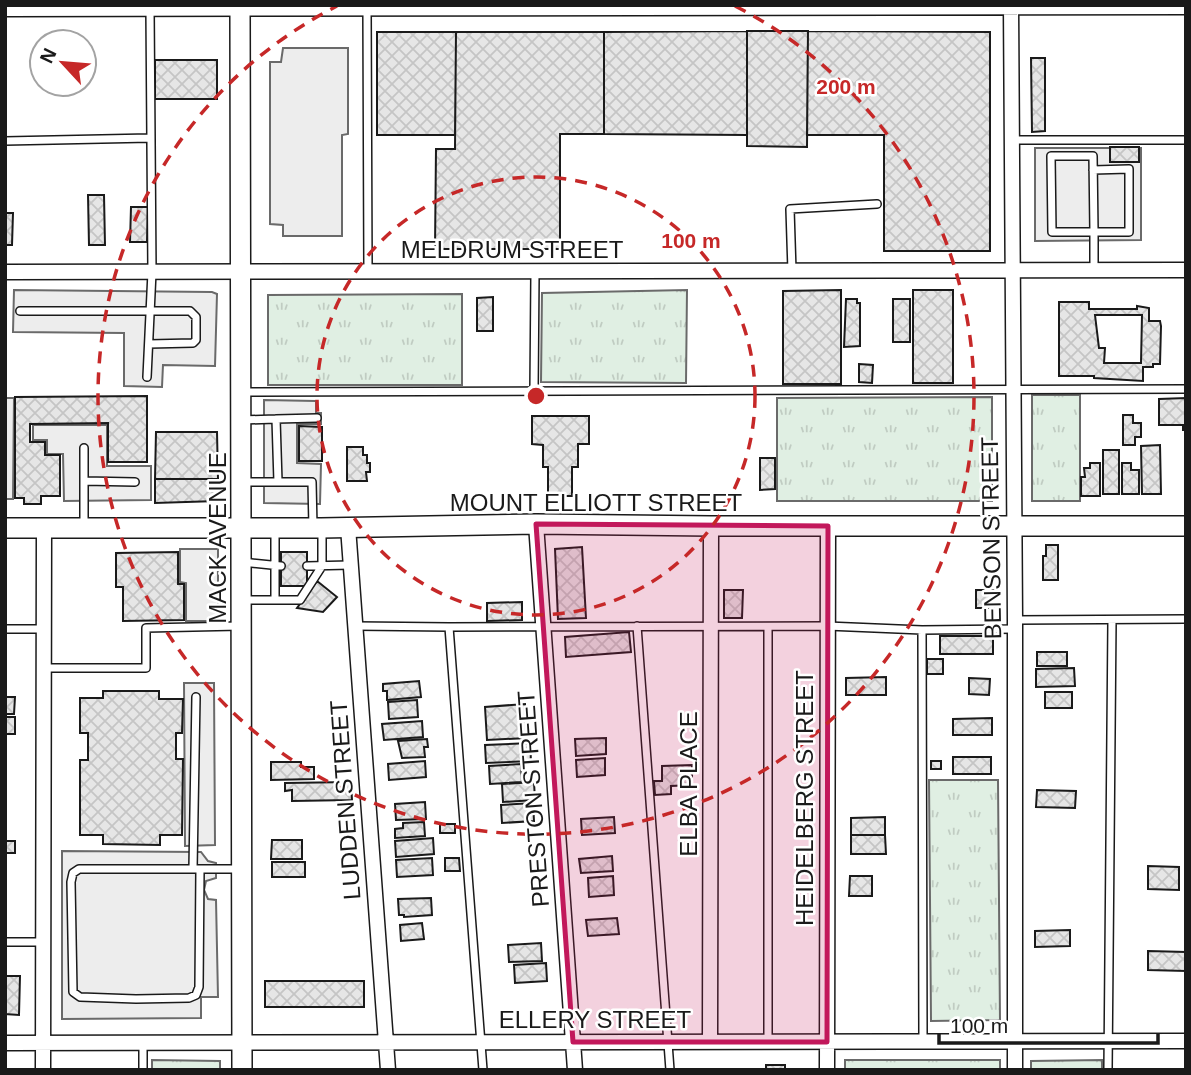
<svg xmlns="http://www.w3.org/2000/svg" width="1191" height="1075" viewBox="0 0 1191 1075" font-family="Arial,sans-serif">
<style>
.grass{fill:url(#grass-tufts);stroke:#6a6a6a;stroke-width:2}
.parking{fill:#ededed;stroke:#6a6a6a;stroke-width:2}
.building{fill:url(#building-cross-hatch);stroke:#1a1a1a;stroke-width:2;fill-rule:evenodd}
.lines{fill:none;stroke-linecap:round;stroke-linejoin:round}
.service-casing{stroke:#1a1a1a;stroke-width:10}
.minor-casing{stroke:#1a1a1a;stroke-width:17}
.secondary-casing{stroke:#1a1a1a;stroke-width:22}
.service{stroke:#fff;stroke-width:7}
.minor{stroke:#fff;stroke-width:14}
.secondary{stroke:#fff;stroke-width:19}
.marked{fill:#c2185b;fill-opacity:0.2;stroke:#c2185b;stroke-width:5;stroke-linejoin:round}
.ring{fill:none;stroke:#c62828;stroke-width:3.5;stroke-dasharray:12 9}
.labels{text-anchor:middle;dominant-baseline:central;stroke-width:5;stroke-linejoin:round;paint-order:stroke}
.street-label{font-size:24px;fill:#1a1a1a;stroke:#fff}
.centre{fill:#c62828;stroke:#fff;stroke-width:3.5}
.ring-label{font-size:21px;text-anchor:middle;font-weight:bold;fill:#c62828;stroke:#fff;stroke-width:5;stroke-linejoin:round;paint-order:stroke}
</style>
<defs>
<pattern id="grass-tufts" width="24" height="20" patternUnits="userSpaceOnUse" patternTransform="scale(1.75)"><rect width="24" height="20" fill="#e0efe3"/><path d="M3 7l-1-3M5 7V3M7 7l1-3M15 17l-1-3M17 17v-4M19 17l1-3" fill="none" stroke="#c0ccc2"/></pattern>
<pattern id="building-cross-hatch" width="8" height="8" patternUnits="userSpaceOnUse" patternTransform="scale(1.75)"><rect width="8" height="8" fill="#e6e6e6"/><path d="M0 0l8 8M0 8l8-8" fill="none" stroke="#c5c5c5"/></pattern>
</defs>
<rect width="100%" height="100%" fill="#fff"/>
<path class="grass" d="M687 290 686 383 541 382 542 293Z
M462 294V385H268V295Z
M1032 395H1080V501H1032Z
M992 397V501H777V398Z
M929 780H998L1000 1020 931 1021Z
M152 1060 220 1061V1070H152Z
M845 1060H1000V1070H845Z
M1102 1060V1070H1031V1061Z"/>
<path class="parking" d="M283 48H348V134L342 135V236H283V225L270 224V62H281Z
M1035 148H1141V240L1035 241Z
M14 290 212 292 217 294 215 366 163 365 162 387 124 386V333L13 332Z
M5 398H14L13 499H5Z
M264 400 316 401V413H321V424H297V463L321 464 320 504 264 503Z
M33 425H107V466H151V500L64 501 63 454H47V440H33Z
M180 549H218V621H186V583L180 582Z
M184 683H214L215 845 185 846Z
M62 851 201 852 208 861 216 863V878L206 881 204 890 208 899 216 900 218 997H201V1018L62 1019Z"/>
<path class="building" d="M747 31H808L807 147 747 146Z
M747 31V135L604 134V32Z
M808 31 990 32V251H884V135H807Z
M377 32H456L455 135H377Z
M456 32H604V134H560V249H435L436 149H455Z
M1031 58H1045V131L1032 132Z
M155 60H217V99H155Z
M1110 147H1139V162H1110Z
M88 195H104L105 245H89Z
M131 207H148L147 242H130Z
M5 213H13L12 245H5Z
M841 290V384H783V291Z
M913 290H953V383H913Z
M493 297V331H477V298Z
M846 299H857V303H860V346L844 347Z
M893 299H910V342H893Z
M1059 302H1089V309H1137V306L1149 308V321H1160L1161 326 1160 364H1153V367H1143V381L1094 378V376H1059ZM1095 315H1142L1141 363H1104L1105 348H1099Z
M859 364 873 365 872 383 859 382Z
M147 396V462H108V423L30 424V442H45V455H60V496H41V504H24V498H15V397Z
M1186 398V430H1183V425H1159V399Z
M1123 415H1133V423H1141V437H1135V445H1123Z
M532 416H589V444H578V467H572V496H548V467H543V445L532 444Z
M299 426 322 427V461H299Z
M156 432H217L218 479H155Z
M1160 445 1161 494H1142L1141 446Z
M347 447H363V455H367V463H370V472H366L367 481H347Z
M1103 450H1119V494H1103Z
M760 458H775V489L760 490Z
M1090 463H1100V496H1081V477H1085L1084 468H1090Z
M1122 463H1131V470H1139V494H1122Z
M155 479H218L217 501 155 503Z
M1046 545H1058V580H1043V556H1046Z
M582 547 586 618 558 619 555 549Z
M178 552V584H184V620L123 621V587H116V553Z
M281 552H307V586H281Z
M317 581 337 597 323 612 297 608Z
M724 590H743L742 618H724Z
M976 590H995L994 608H976Z
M522 602V620L487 621V603Z
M629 632 631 652 566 657 565 637Z
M940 636H993V654H940Z
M1037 652H1067V666H1037Z
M927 659H943V674H927Z
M1074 668 1075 686 1036 687V669Z
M886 677V695H846V678Z
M969 678 990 679 989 695 969 694Z
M419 681 421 697 387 700V691H383V684Z
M103 691H159V699H183L182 733H176V759H183L182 835H160V845L103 844V835H80V760H88V733H80V698H103Z
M1045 692H1072V708H1045Z
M5 697H15L14 714H5Z
M417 700 418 717 389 719 388 702Z
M525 704 527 738 487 740 485 707Z
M5 717H15V734H5Z
M992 718V735H953V719Z
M422 721 423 737 384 740 382 724Z
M606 738V754L576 756 575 739Z
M427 739 428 747H424L425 757 402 758 398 741Z
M530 743 531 761 486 763 485 745Z
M953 757H991V774H953Z
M605 758V775L577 777 576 760Z
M425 761 426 777 389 780 388 764Z
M931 761H941V769H931Z
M271 762H301V767H314V779L271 780Z
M521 764 522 782 490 784 489 766Z
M692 765V785L671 786V794L655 795 654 781H662V766Z
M351 782 352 800 292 801V790L285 791V783Z
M534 782 535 800 503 802 502 784Z
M1037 790 1076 791 1075 808 1036 807Z
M425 802 426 819 396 820 395 804Z
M533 803 534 821 502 823 501 805Z
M614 817 615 833 582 835 581 819Z
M885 817V835H851V818Z
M424 822 425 836 395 838V829L403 828V823Z
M440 824H455V833H440Z
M851 835H885L886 854H851Z
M5 837 6 841H15V853H5Z
M433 838 434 854 396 857 395 841Z
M272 840H302V859H271Z
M612 856 613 871 581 873 579 859Z
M432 858 433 875 397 877 396 860Z
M445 858H459L460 871H445Z
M272 862H305V877H272Z
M1148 866 1179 867V890L1148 889Z
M613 876 614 895 589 897 588 878Z
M850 876H872V896H849Z
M431 898 432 915 404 917V915H399L398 899Z
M617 918 619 934 588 936 586 920Z
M422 923 424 939 401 941 400 925Z
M1070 930V946L1035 947V931Z
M541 943 542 961 509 962 508 945Z
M1148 951 1186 952V971L1148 970Z
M546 963 547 981 515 983 514 965Z
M6 976H20L19 1015 5 1014Z
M265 981H364V1007H265Z
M766 1065H785V1070H766Z"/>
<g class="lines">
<defs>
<path id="service" d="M367 8 368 271
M1012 140H1186
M5 141 150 138
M1093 170 1129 169V232H1052L1051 156H1093L1094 232V270
M792 271 790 209 877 204
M20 311H190L196 317V340L193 343 149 344
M147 377 152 272 150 9
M534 391 535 273
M242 392 1186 389
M241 420 276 419
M84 448V527
M84 481 135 482
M244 482H278
M313 527 312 482H278L276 419 317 418
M275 531V600
M242 562 281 566
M307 566 350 565
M242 600H300L322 566V529
M1015 620 1186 619
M356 626 449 627 483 1070
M637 626 670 1070
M449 627 827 626 922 630 1015 629
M768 627V1042
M5 629H44
M922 630 923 1041
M44 668H146V628L240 626
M193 869 196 697
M200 869 199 987 196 995 189 998 136 999 80 997 73 992 71 882 73 873 79 869H241
M5 942H43
M143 1043V1070
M1108 1070 1112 620"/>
<path id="minor" d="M1011 5 1015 620V1070
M5 9 1186 7
M5 272 1186 270
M536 524 575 1070
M348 527 388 1070
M710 1042 711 526
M5 1043 1186 1041
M43 1070 44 528
M827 1070 828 526"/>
<path id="secondary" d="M240 5 242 1070
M5 528H321L536 524 711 526H1186"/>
</defs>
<use href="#service" class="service-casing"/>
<use href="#minor" class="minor-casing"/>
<use href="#secondary" class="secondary-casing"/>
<use href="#service" class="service"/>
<use href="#minor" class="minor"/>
<use href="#secondary" class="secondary"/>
</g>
<path class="marked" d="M536 524 828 526 827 1042H573Z"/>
<g class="ring">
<circle cx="536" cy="396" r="219"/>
<path d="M735 6A438 438 0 1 1 337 6"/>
</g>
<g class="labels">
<g class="street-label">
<text x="512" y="249">MELDRUM STREET</text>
<text x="596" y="502">MOUNT ELLIOTT STREET</text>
<text transform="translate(217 538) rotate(-90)">MACK AVENUE</text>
<text transform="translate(991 538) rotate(-91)">BENSON STREET</text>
<text transform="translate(688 784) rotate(-90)">ELBA PLACE</text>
<text transform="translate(804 798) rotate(-90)">HEIDELBERG STREET</text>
<text transform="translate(533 799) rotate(-94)">PRESTON STREET</text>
<text transform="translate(345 800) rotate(-94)">LUDDEN STREET</text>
<text x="595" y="1019">ELLERY STREET</text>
</g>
</g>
<circle cx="536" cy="396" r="10" class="centre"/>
<g class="ring-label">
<text x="846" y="94">200 m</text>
<text x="691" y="248">100 m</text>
</g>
<rect width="1191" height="1075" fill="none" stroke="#1a1a1a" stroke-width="14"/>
<g transform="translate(63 63) rotate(296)"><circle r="33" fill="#ffffff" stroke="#a3a3a3" stroke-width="2"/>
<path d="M0-5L12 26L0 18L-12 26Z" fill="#c62828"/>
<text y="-10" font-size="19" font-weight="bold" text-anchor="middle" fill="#1a1a1a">N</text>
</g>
<path d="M939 1033v10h219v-10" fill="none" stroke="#1a1a1a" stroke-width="3.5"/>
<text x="950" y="1033" font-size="21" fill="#1a1a1a" stroke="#ffffff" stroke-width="5" paint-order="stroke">100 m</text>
</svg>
